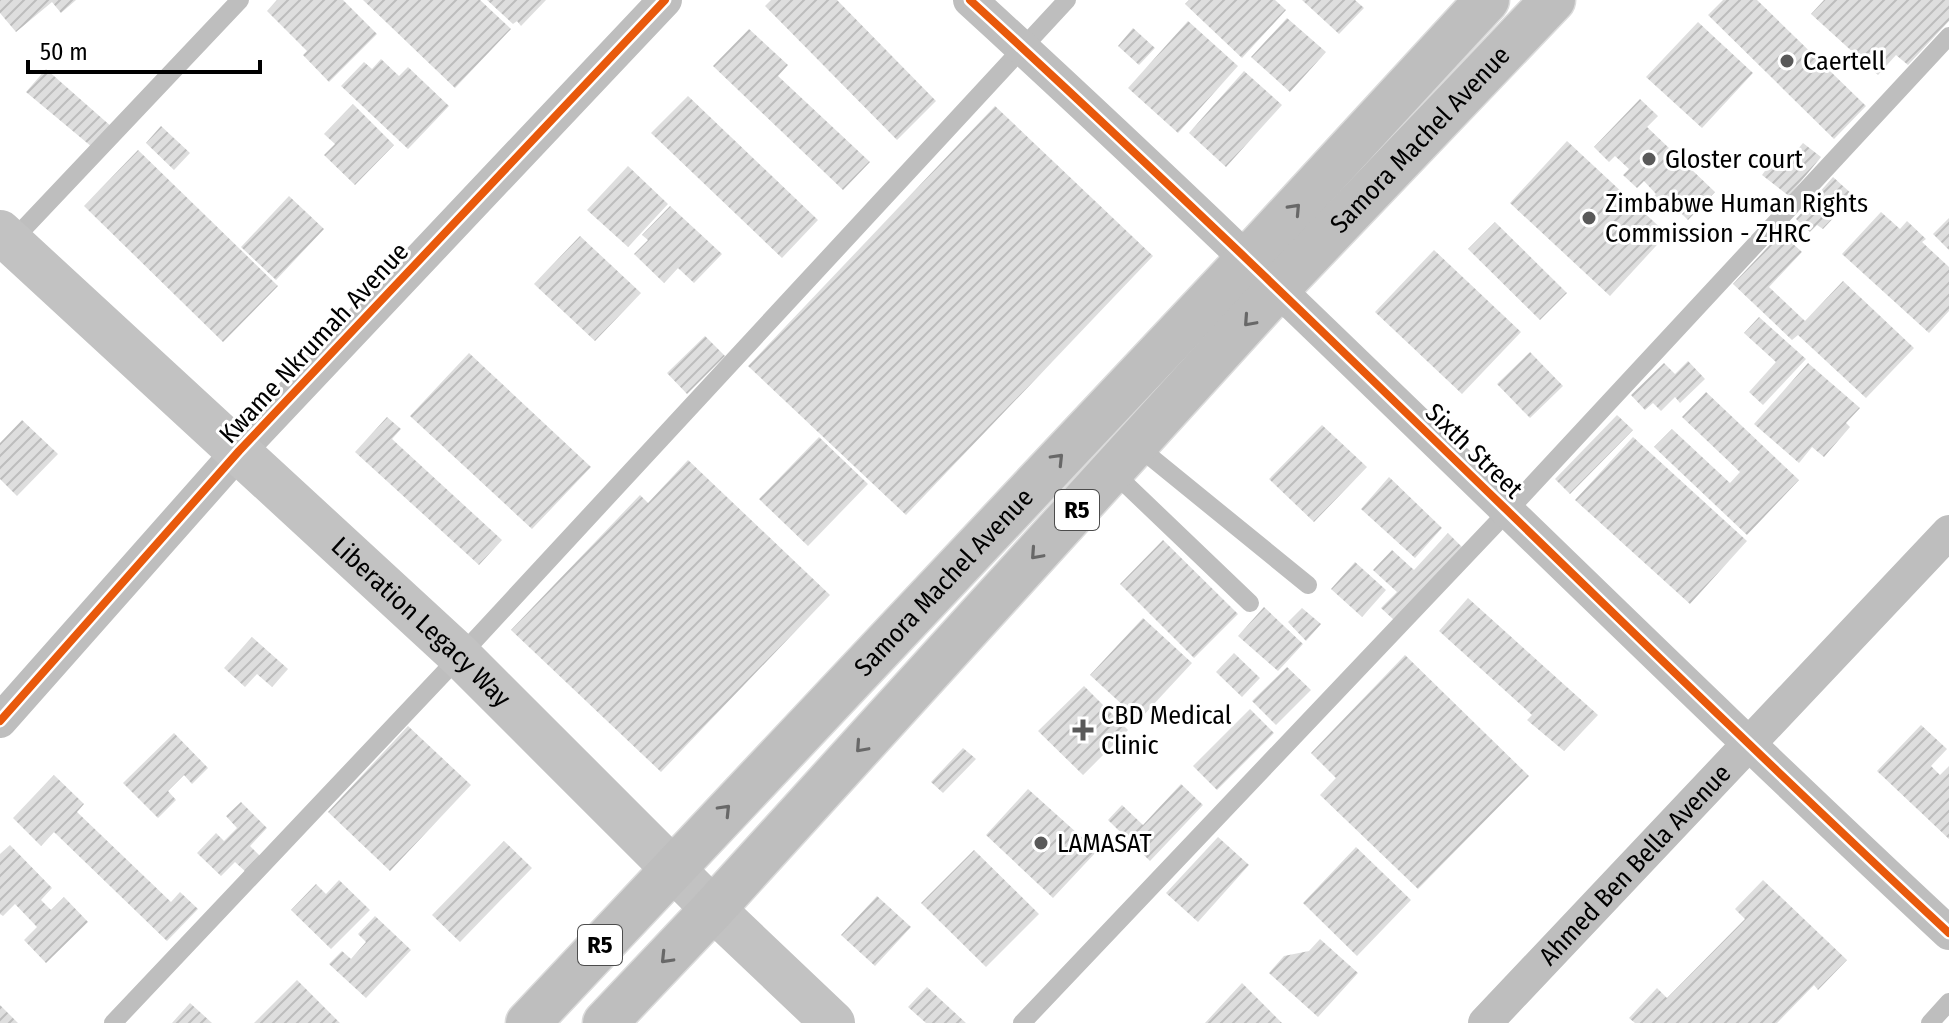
<svg xmlns="http://www.w3.org/2000/svg" width="1949" height="1023" viewBox="0 0 1949 1023" font-family="'Fira Sans Condensed',sans-serif">
<style>
.building{fill:url(#building-hatch)}
.lines{fill:none;stroke-linecap:round;stroke-linejoin:round}
.trunk-casing{stroke:#dbdbdb;stroke-width:47}
.service{stroke:#bebebe;stroke-width:18}
.minor{stroke:#bebebe;stroke-width:34}
.secondary{stroke:#c2c2c2;stroke-width:44}
.trunk{stroke:#bebebe;stroke-width:44}
.cycleway-casing{stroke:#fff;stroke-width:13}
.cycleway{stroke:#e8590c;stroke-width:8}
.oneway{stroke:#686868}
.poi-dot{fill:#595959;stroke:#fff;stroke-width:3}
.labels{text-anchor:middle;dominant-baseline:central;stroke-width:6;stroke-linejoin:round;paint-order:stroke}
.shield{fill:#fff;stroke:#4c4c4c;stroke-width:2}
.shield-label{font-size:24px;font-weight:bold;fill:#000}
.poi-label{font-size:26px;fill:#000;stroke:#fff;text-anchor:start}
.street-label{font-size:26px;fill:#000;stroke:#fff}
</style>
<defs>
<pattern id="building-hatch" width="6" height="6" patternUnits="userSpaceOnUse" patternTransform="scale(2)"><rect width="6" height="6" fill="#dedede"/><path d="M-1 1l2-2M0 6l6-6M5 7l2-2" fill="none" stroke="#bdbdbd"/></pattern>
</defs>
<rect width="100%" height="100%" fill="#fff"/>
<path class="building" d="M0 0H76L61 13 52 2 16 32 0 13Z
M277 0H343L377 34 329 82 303 55 307 51 267 11Z
M363 0H480L511 29 455 88Z
M487 0H546L521 26 517 21 513 24Z
M771 0H837L936 101 897 140 765 6Z
M1189 0H1275L1286 10 1242 58 1185 4Z
M1302 0H1355L1364 8 1339 34Z
M1723 0H1757L1866 106 1834 139 1708 15Z
M1824 0H1949V21L1908 65 1896 55 1878 75 1811 14Z
M1287 18 1326 52 1290 92 1251 57Z
M1188 21 1238 66 1178 133 1128 88Z
M1698 22 1753 73 1702 128 1646 77Z
M1133 28 1155 48 1139 65 1118 46Z
M749 29 788 65 778 76 870 162 843 190 713 66Z
M381 59 399 76 408 67 449 106 408 149 341 86 364 62 372 69Z
M46 69 113 128 92 147 26 92Z
M1244 71 1282 105 1226 167 1189 133Z
M688 96 818 220 782 258 651 133Z
M1640 99 1658 116 1647 127 1715 192 1688 220 1673 205 1664 215 1649 201 1656 194 1644 181 1637 188 1623 175 1629 169 1615 156 1609 162 1594 147Z
M353 104 394 145 355 185 324 155 335 144 324 134Z
M995 106 1153 256 906 515 748 366Z
M161 126 190 153 174 170 146 143Z
M1567 141 1667 234 1610 296 1510 203Z
M1803 143 1821 157 1789 196 1762 175 1776 156 1786 163Z
M138 150 278 286 223 342 84 206Z
M628 166 668 204 628 247 587 210Z
M1833 177 1854 196 1823 229 1817 225 1810 232 1796 219Z
M289 196 324 229 276 280 241 247Z
M670 206 722 254 694 283 678 268 664 283 634 254 648 240 642 235Z
M1881 212 1900 229 1907 221 1926 239 1922 242 1949 267V311L1929 333 1842 254Z
M1949 218V250L1933 234Z
M1495 222 1567 293 1540 320 1468 249Z
M1781 233 1802 252 1769 287 1805 321 1843 281 1914 348 1866 398 1798 335 1792 340 1733 284Z
M580 236 641 293 595 341 534 284Z
M1434 250 1521 332 1462 394 1375 312Z
M1759 317 1806 359 1763 405 1749 392 1776 362 1744 333Z
M705 336 725 356 687 394 667 373Z
M1530 352 1563 386 1530 418 1497 384Z
M469 353 591 467 532 529 410 416Z
M1688 361 1705 379 1680 403 1675 397 1661 411 1653 403 1645 410 1631 395 1664 363 1675 374Z
M1808 363 1860 408 1846 423 1850 427 1824 457 1812 447 1799 463 1754 424Z
M1706 392 1799 480 1747 535 1654 447 1672 429 1730 483 1740 472 1682 417Z
M1617 415 1633 430 1570 494 1555 479Z
M387 417 401 429 392 439 502 540 479 565 355 452Z
M22 420 58 454 17 496 0 479V443Z
M1322 425 1367 467 1314 522 1269 479Z
M819 437 868 484 808 546 759 499Z
M1633 437 1747 541 1690 604 1575 500Z
M688 460 830 595 661 772 511 630 640 495 648 503Z
M1389 477 1442 528 1415 558 1361 509Z
M1448 533 1462 547 1394 620 1381 608 1397 592 1373 570 1392 550 1414 570Z
M1163 540 1238 614 1194 658 1120 584Z
M1355 562 1386 590 1362 617 1331 589Z
M1468 598 1598 715 1564 751 1527 720 1532 715 1439 631Z
M1264 607 1303 644 1278 671 1238 636Z
M1302 608 1321 624 1306 641 1288 622Z
M1143 618 1192 663 1139 720 1090 675Z
M252 637 288 669 272 687 257 674 245 687 224 668Z
M1234 653 1260 678 1242 697 1216 672Z
M1405 655 1529 776 1418 889 1320 795 1336 778 1311 753Z
M1287 667 1311 690 1276 725 1252 701Z
M1084 686 1128 730 1083 775 1038 731Z
M1250 709 1274 733 1217 790 1193 766Z
M1921 725 1947 749 1931 766 1940 775 1949 766V839L1877 771Z
M408 726 471 785 390 871 328 812Z
M174 733 208 768 192 784 184 775 168 791 176 800 158 818 123 783Z
M963 748 976 759 943 793 931 782Z
M54 775 84 804 77 812 171 902 180 892 198 909 167 941 54 832 41 846 13 818Z
M1181 784 1203 805 1150 861 1108 820 1122 805 1143 825Z
M1028 789 1097 851 1053 898 986 835Z
M241 802 267 828 250 846 262 858 247 873 235 862 221 876 197 853 216 833 224 841 237 828 226 816Z
M1218 837 1249 865 1198 922 1166 893Z
M504 841 532 868 460 942 432 915Z
M10 845 52 888 41 900 51 910 64 897 88 922 46 963 24 940 37 927 15 904 3 916 0 914V854Z
M1356 847 1411 900 1357 956 1303 903Z
M974 850 1039 914 986 967 921 903Z
M339 880 370 910 331 949 291 910 316 884 326 894Z
M1763 880 1847 960 1818 990 1814 985 1777 1023H1635L1629 1018 1657 988 1667 998 1745 919 1735 909Z
M877 896 911 927 875 966 841 935Z
M375 916 411 950 366 998 329 964 342 951 351 959 366 942 358 934Z
M1320 939 1358 973 1318 1017 1269 973 1284 956 1309 951Z
M297 980 340 1023H254Z
M1242 983 1282 1023H1205Z
M927 987 966 1023H926L908 1007Z
M190 1003 212 1023H172Z
M0 1005 18 1023H0Z"/>
<g class="lines">
<defs>
<g id="trunk">
<path id="s3" d="M528 1023 1247 260 1487 0"/>
<path id="s4" d="M605 1023 713 909 1278 288 1553 0"/>
</g>
</defs>
<use href="#trunk" class="trunk-casing"/>
<path class="service" d="M11 242 240 0
M1136 445 1308 585
M1112 471 1250 603
M113 1023 460 656 1067 0
M1022 1023 1508 511 1949 36
M1930 1023 1949 1002"/>
<g class="minor">
<path d="M970 0C1303 304 1619 626 1949 933"/>
<path d="M0 721 239 451 665 0"/>
<path id="s1" d="M1485 1023 1949 532"/>
</g>
<path class="secondary" id="s2" d="M0 232 460 656 713 909 833 1023"/>
<use href="#trunk" class="trunk"/>
<defs>
<path id="cycleway" d="M970 0C1303 304 1619 626 1949 933
M0 721 239 451 665 0"/>
</defs>
<use href="#cycleway" class="cycleway-casing"/>
<use href="#cycleway" class="cycleway"/>
</g>
<defs><path id="oneway-chevron" d="M-2-3.5L2.5 0L-2 3.5" fill="none" stroke-width="1.6" stroke-linecap="round" stroke-linejoin="round" transform="scale(2)"/></defs>
<g class="oneway">
<use href="#oneway-chevron" transform="translate(1295 209) rotate(-47)"/>
<use href="#oneway-chevron" transform="translate(1249 321) rotate(132)"/>
<use href="#oneway-chevron" transform="translate(1058 459) rotate(-46)"/>
<use href="#oneway-chevron" transform="translate(1036 554) rotate(132)"/>
<use href="#oneway-chevron" transform="translate(861 747) rotate(132)"/>
<use href="#oneway-chevron" transform="translate(725 810) rotate(-46)"/>
<use href="#oneway-chevron" transform="translate(666 958) rotate(134)"/>
</g>
<g class="poi-dot">
<circle cx="1787" cy="61" r="8"/>
<circle cx="1649" cy="159" r="8"/>
<circle cx="1589" cy="218" r="8"/>
<path d="M1079 718h8v8h8v8h-8v8h-8v-8h-8v-8h8z"/>
<circle cx="1041" cy="843" r="8"/>
</g>
<g class="labels">
<g class="shield">
<rect x="1055" y="490" width="44" height="40" rx="6"/>
<rect x="578" y="925" width="44" height="40" rx="6"/>
</g>
<g class="shield-label">
<text x="1077" y="510">R5</text>
<text x="600" y="945">R5</text>
</g>
<g class="poi-label">
<text x="1803" y="61">Caertell</text>
<text x="1665" y="159">Gloster court</text>
<text x="1605" y="203">Zimbabwe Human Rights<tspan x="1605" dy="30">Commission - ZHRC</tspan></text>
<text x="1101" y="715">CBD Medical<tspan x="1101" dy="30">Clinic</tspan></text>
<text x="1057" y="843">LAMASAT</text>
</g>
<g class="street-label">
<text stroke="none"><textPath href="#s4" startOffset="1202">Samora Machel Avenue</textPath></text>
<text transform="translate(314 343) rotate(-47)">Kwame Nkrumah Avenue</text>
<text transform="translate(1474 451) rotate(44)">Sixth Street</text>
<text stroke="none"><textPath href="#s3" startOffset="606">Samora Machel Avenue</textPath></text>
<text stroke="none"><textPath href="#s2" startOffset="574">Liberation Legacy Way</textPath></text>
<text stroke="none"><textPath href="#s1" startOffset="218">Ahmed Ben Bella Avenue</textPath></text>
</g>
</g>
<path d="M28 60v12h232v-12" fill="none" stroke="#000000" stroke-width="4"/>
<text x="40" y="60" font-size="24" fill="#000000" stroke="#ffffff" stroke-width="6" paint-order="stroke">50 m</text>
</svg>
